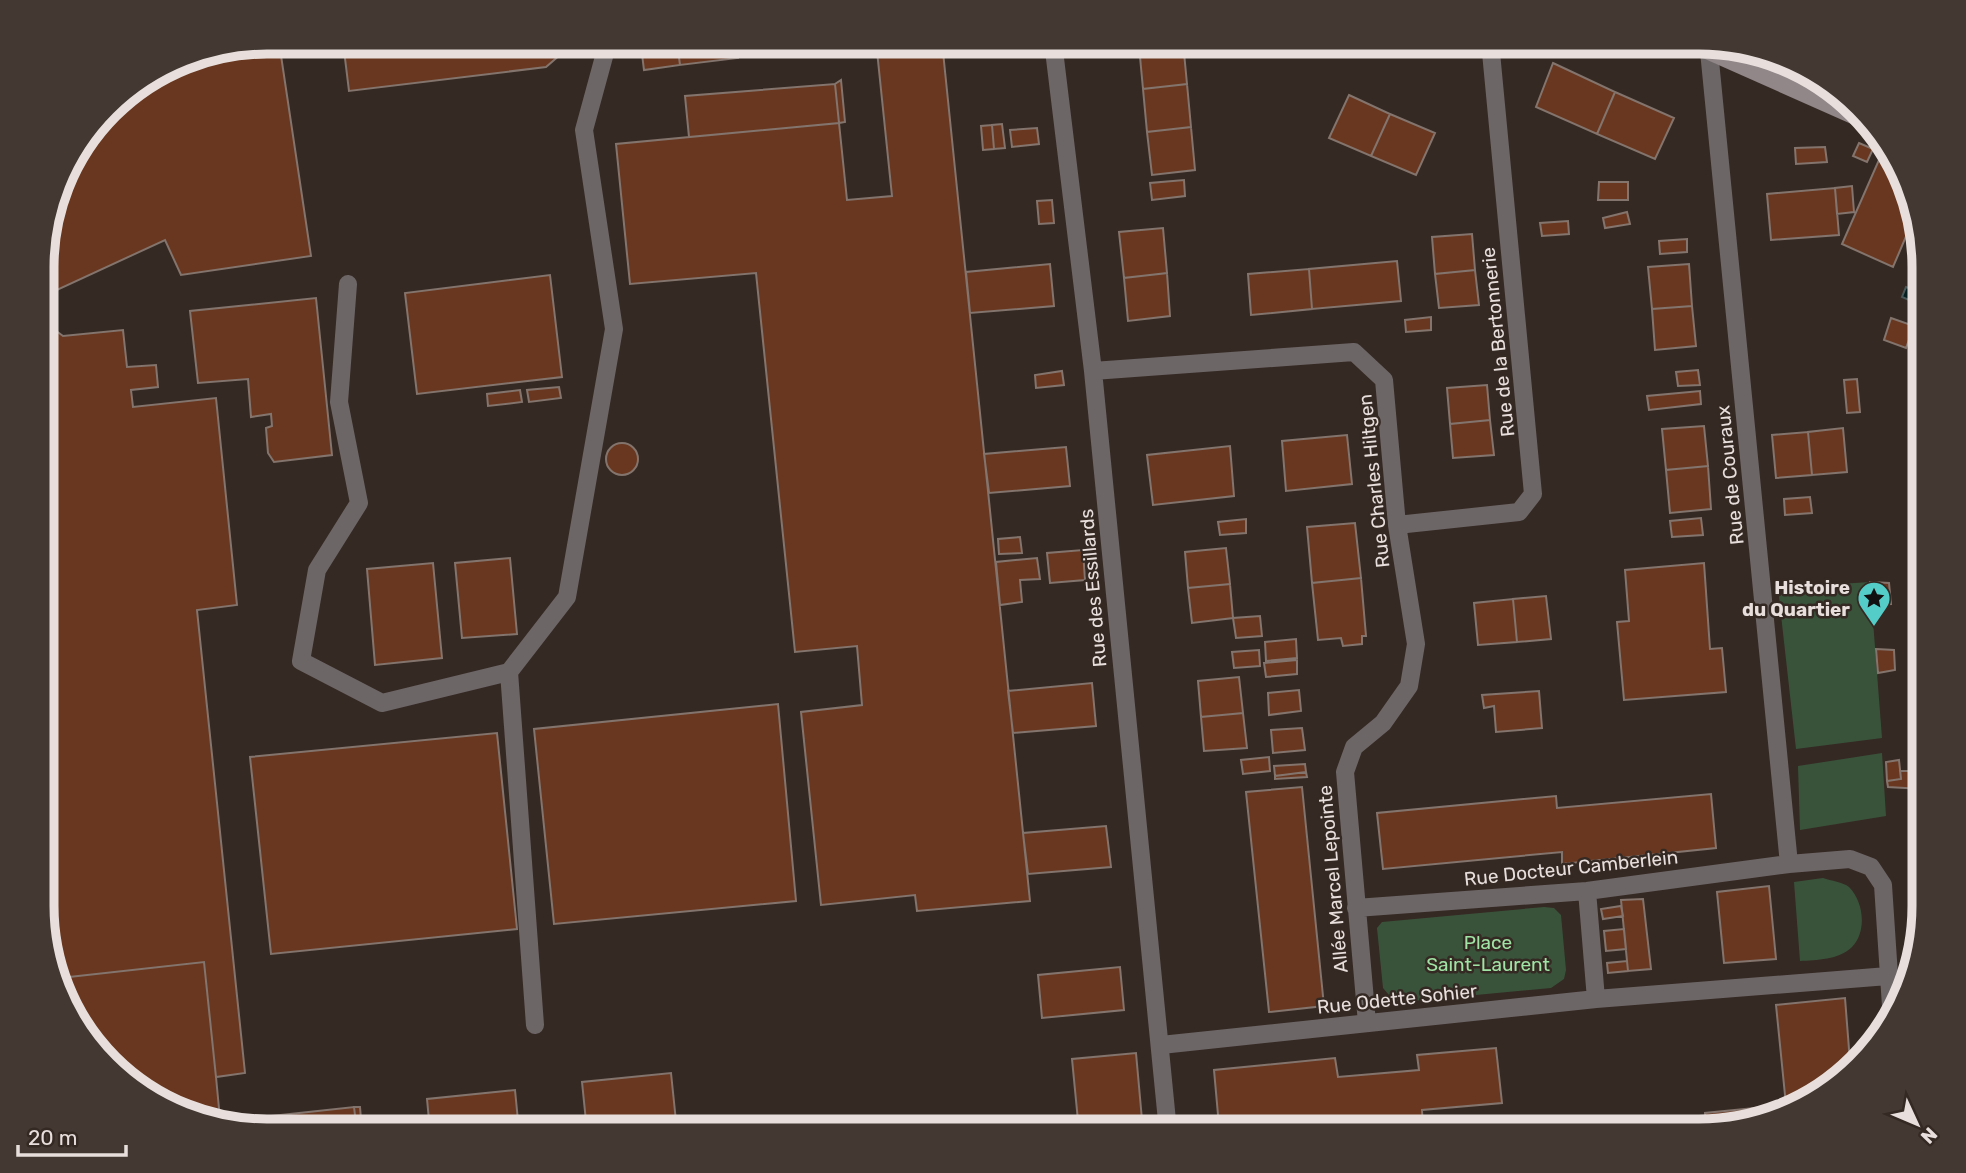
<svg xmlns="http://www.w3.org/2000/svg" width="1966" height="1173" viewBox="0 0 1966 1173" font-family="Rubik,sans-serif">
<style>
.green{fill:#39533b}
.water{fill:#051f21;stroke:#495959;stroke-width:2}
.building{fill:#69371f;stroke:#83746d;stroke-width:2}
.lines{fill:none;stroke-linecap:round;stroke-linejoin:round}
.lane{stroke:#6d6667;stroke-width:18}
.street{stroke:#6d6667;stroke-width:18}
.secondary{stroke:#918688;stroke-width:18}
.labels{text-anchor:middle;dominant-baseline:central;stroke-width:5;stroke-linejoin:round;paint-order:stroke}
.street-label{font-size:19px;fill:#e8dfdc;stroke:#352923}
.poi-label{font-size:19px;font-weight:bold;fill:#e8dfdc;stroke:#352923;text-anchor:end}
.park-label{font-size:19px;fill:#a0e4a5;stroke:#352923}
.rim{fill:none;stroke:#e8dfdc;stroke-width:9}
</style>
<rect width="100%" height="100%" fill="#352923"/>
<path class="green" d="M1870 582 1882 738 1796 749 1778 588Z
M1882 753 1886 816 1800 830 1798 766Z
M1823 878C1831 881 1843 882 1849 887 1864 902 1867 932 1852 947 1839 960 1816 960 1800 961L1794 882Z
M1544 907 1554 908 1561 915 1566 970 1564 979 1551 988 1402 1002 1394 1001 1383 988 1377 928 1382 922Z"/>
<path class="water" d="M1923 265V306L1902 297 1906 287 1912 289Z"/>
<path class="building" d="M267 42H279L311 256 181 275 165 240 44 296V238L65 167 118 98 181 59Z
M343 42H373L374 45 399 42H560L561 54 546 67 349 91Z
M677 42H736L738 58 680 65Z
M677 42 680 65 644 70 641 46Z
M831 42H942L1030 901 917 911 915 895 821 905 801 712 862 705 857 646 795 652 756 273 630 284 616 144 839 123 847 200 892 196 877 51 832 55Z
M1183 42 1187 84 1143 89 1139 46Z
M1553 63 1615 92 1597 134 1536 107Z
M841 80 845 122 839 123 835 84Z
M835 84 839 123 689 137 685 96Z
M1187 84 1191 127 1147 132 1143 89Z
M1615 92 1674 118 1655 159 1597 134Z
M1349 95 1390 114 1371 156 1329 138Z
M1390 114 1435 133 1416 175 1371 156Z
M1002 124 1005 148 994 149 992 125Z
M992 125 994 149 983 150 981 126Z
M1191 127 1195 170 1152 175 1147 132Z
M1037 128 1039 144 1012 147 1010 130Z
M1859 143 1873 149 1867 162 1853 156Z
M1825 147 1827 162 1796 164 1795 148Z
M1882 153 1891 157 1913 220 1893 267 1842 244Z
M1184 180 1185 196 1152 200 1150 183Z
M1599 182H1628V200H1598Z
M1852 186 1854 212 1837 214 1835 188Z
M1835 188 1839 235 1771 240 1767 194Z
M1052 200 1054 223 1039 224 1037 201Z
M1627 212 1630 224 1605 228 1603 218Z
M1568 221 1569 234 1542 236 1540 223Z
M1163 228 1167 273 1124 278 1119 232Z
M1472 234 1475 270 1435 274 1432 237Z
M1687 239V252L1660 254 1659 241Z
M1397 261 1401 301 1312 309 1309 269Z
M1050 264 1054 306 970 313 966 272Z
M1689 264 1692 306 1652 309 1648 267Z
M1309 269 1312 309 1251 315 1248 274Z
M1475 270 1479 305 1439 308 1435 274Z
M1167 273 1170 316 1128 321 1124 278Z
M550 275 562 377 417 394 405 293Z
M316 298 332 455 274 462 268 453 266 428 272 426 271 414 251 417 248 379 198 383 190 311Z
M1692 306 1696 346 1655 350 1652 309Z
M1431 317V330L1406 332 1405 320Z
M1891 318 1914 326 1906 348 1884 340Z
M55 330 63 336 123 330 127 367 156 365 158 387 131 390 133 407 216 398 237 605 197 610 245 1073 216 1077 204 962 60 978 44 935V332Z
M1698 370 1700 385 1678 386 1676 372Z
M1062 371 1064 385 1036 388 1035 375Z
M1857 379 1860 412 1847 413 1844 380Z
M1487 385 1490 420 1450 424 1447 388Z
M559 387 561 398 529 402 527 390Z
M520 390 522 402 488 406 487 394Z
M1700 391 1701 404 1649 410 1647 396Z
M1490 420 1494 455 1453 458 1450 424Z
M1704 426 1708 466 1666 470 1662 429Z
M1843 428 1847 472 1812 475 1808 432Z
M1808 432 1812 475 1776 478 1772 435Z
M1347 435 1352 484 1286 491 1282 441Z
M606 459a16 16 0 1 1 32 0a16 16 0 1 1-32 0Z
M1230 446 1234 496 1153 505 1147 455Z
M1066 447 1070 486 989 493 984 454Z
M1708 466 1711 509 1670 513 1666 470Z
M1810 497 1812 513 1785 515 1784 499Z
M1701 518 1703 535 1672 537 1670 521Z
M1246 519V533L1220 535 1218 522Z
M1355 523 1361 578 1312 583 1307 527Z
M1020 537 1022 553 999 554 998 539Z
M1226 548 1230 584 1188 588 1185 552Z
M1083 550 1085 580 1050 583 1047 553Z
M510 558 517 634 462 638 455 563Z
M1037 558 1040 579 1020 580 1022 602 1000 605 996 562Z
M433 563 442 658 375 665 367 569Z
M1704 563 1710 649 1722 648 1726 692 1624 700 1617 622 1629 621 1625 570Z
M1361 578 1366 636H1362V644L1343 646 1341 638 1318 640 1312 583Z
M1870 582 1889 583 1891 604 1872 605Z
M1230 584 1233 618 1192 623 1188 588Z
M1546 596 1551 639 1517 642 1513 599Z
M1513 599 1517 642 1478 645 1474 603Z
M1260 616 1262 636 1236 638 1233 618Z
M1296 639 1297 658 1266 661 1265 642Z
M1876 649 1894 650 1895 670 1878 673Z
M1259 650 1260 666 1234 668 1232 652Z
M1297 660V674L1266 677 1264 663Z
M1239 677 1243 713 1201 717 1198 681Z
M1092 683 1096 726 1013 733 1008 691Z
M1299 690 1301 711 1269 715 1268 693Z
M1539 691 1542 728 1496 732 1494 706 1484 708 1482 695Z
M778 704 796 901 554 924 534 729Z
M1243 713 1247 748 1204 751 1201 717Z
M1302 728 1305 750 1273 753 1271 730Z
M497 733 517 929 271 954 250 757Z
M1269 757 1270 771 1243 774 1241 760Z
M1899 760 1901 779 1887 781 1886 762Z
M1305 764 1306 772 1275 776 1274 766Z
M1900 771H1923L1922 789 1888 787 1887 781 1901 779Z
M1306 772 1307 777 1275 779V776Z
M1302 787 1324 1006 1269 1012 1246 792Z
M1711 794 1716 848 1562 864V852L1383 869 1377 813 1556 796 1557 808Z
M1106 826 1111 867 1028 874 1023 833Z
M1769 886 1776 959 1724 963 1717 892Z
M1643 899 1651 969 1628 971 1621 900Z
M1621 906 1623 916 1603 919 1601 909Z
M1624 929 1626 949 1606 951 1604 931Z
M1627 961 1628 971 1608 973 1607 963Z
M204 962 216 1077 220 1119 154 1101 80 1031 60 978Z
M1120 967 1124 1010 1042 1018 1038 975Z
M1845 998 1850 1062 1812 1101 1706 1131 1705 1113 1786 1105 1776 1005Z
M1496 1048 1502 1103 1422 1110 1423 1127 1343 1131 1342 1116 1219 1126 1214 1070 1335 1058 1338 1077 1419 1070 1417 1055Z
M1136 1053 1143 1131H1079L1072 1059Z
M671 1073 677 1131H587L582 1082Z
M515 1090 519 1131H430L427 1099Z
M354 1107 357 1131H273L272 1116Z
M354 1107H360L362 1131H357Z"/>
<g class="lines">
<path class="lane" d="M348 284 339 402 359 503 317 570 301 661 382 703 509 672 567 597 614 329 584 130 608 42
M509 672 535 1025"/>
<path class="street" d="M1053 42 1093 371 1168 1131
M1709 51 1789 864 1850 859 1871 867 1883 885 1892 1021
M1093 371 1354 352 1384 380 1397 525 1416 644 1409 686 1383 723 1354 747 1345 772 1367 1023
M1397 525 1519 512 1533 494 1490 42
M1587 891 1596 999
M1356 908 1587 891 1789 864
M1161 1045 1596 999 1888 976"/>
<path class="secondary" d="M1689 42 1860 118"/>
</g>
<defs>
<symbol id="sight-pin" viewBox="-11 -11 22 30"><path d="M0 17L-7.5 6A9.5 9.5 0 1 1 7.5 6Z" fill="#54cdc8" stroke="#352923"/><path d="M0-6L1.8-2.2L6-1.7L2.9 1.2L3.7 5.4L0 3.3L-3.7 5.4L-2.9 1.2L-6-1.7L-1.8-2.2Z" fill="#111"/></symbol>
</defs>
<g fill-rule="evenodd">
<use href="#sight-pin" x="1855" y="579" width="38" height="52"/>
</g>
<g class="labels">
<g class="street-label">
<text transform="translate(1498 342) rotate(-96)">Rue de la Bertonnerie</text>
<text transform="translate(1730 475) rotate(-96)">Rue de Couraux</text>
<text transform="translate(1374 481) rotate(-96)">Rue Charles Hiltgen</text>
<text transform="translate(1093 588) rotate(-95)">Rue des Essillards</text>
<text transform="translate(1571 868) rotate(-6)">Rue Docteur Camberlein</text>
<text transform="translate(1333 879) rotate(-95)">Allée Marcel Lepointe</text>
<text transform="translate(1397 999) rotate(-6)">Rue Odette Sohier</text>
</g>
<g class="poi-label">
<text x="1850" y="587">Histoire<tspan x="1850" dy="22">du Quartier</tspan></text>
</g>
<g class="park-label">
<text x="1488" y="942">Place<tspan x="1488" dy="22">Saint-Laurent</tspan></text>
</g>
</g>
<path d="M0 0H1966V1173H0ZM267 54H1699A213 213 0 0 1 1912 267V906A213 213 0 0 1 1699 1119H267A213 213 0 0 1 54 906V267A213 213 0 0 1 267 54Z" fill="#433832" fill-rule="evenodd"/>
<path class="rim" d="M267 54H1699A213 213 0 0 1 1912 267V906A213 213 0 0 1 1699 1119H267A213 213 0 0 1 54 906V267A213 213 0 0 1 267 54Z"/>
<g transform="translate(1917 1124) rotate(134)" stroke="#352923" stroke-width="5" paint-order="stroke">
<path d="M0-5L12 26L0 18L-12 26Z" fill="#e8dfdc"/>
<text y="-10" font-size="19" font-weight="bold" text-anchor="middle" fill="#e8dfdc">N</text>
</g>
<path d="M18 1145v10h108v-10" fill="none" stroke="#e8dfdc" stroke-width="3.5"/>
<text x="28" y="1145" font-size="21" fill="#e8dfdc" stroke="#352923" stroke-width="5" paint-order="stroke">20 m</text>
</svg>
